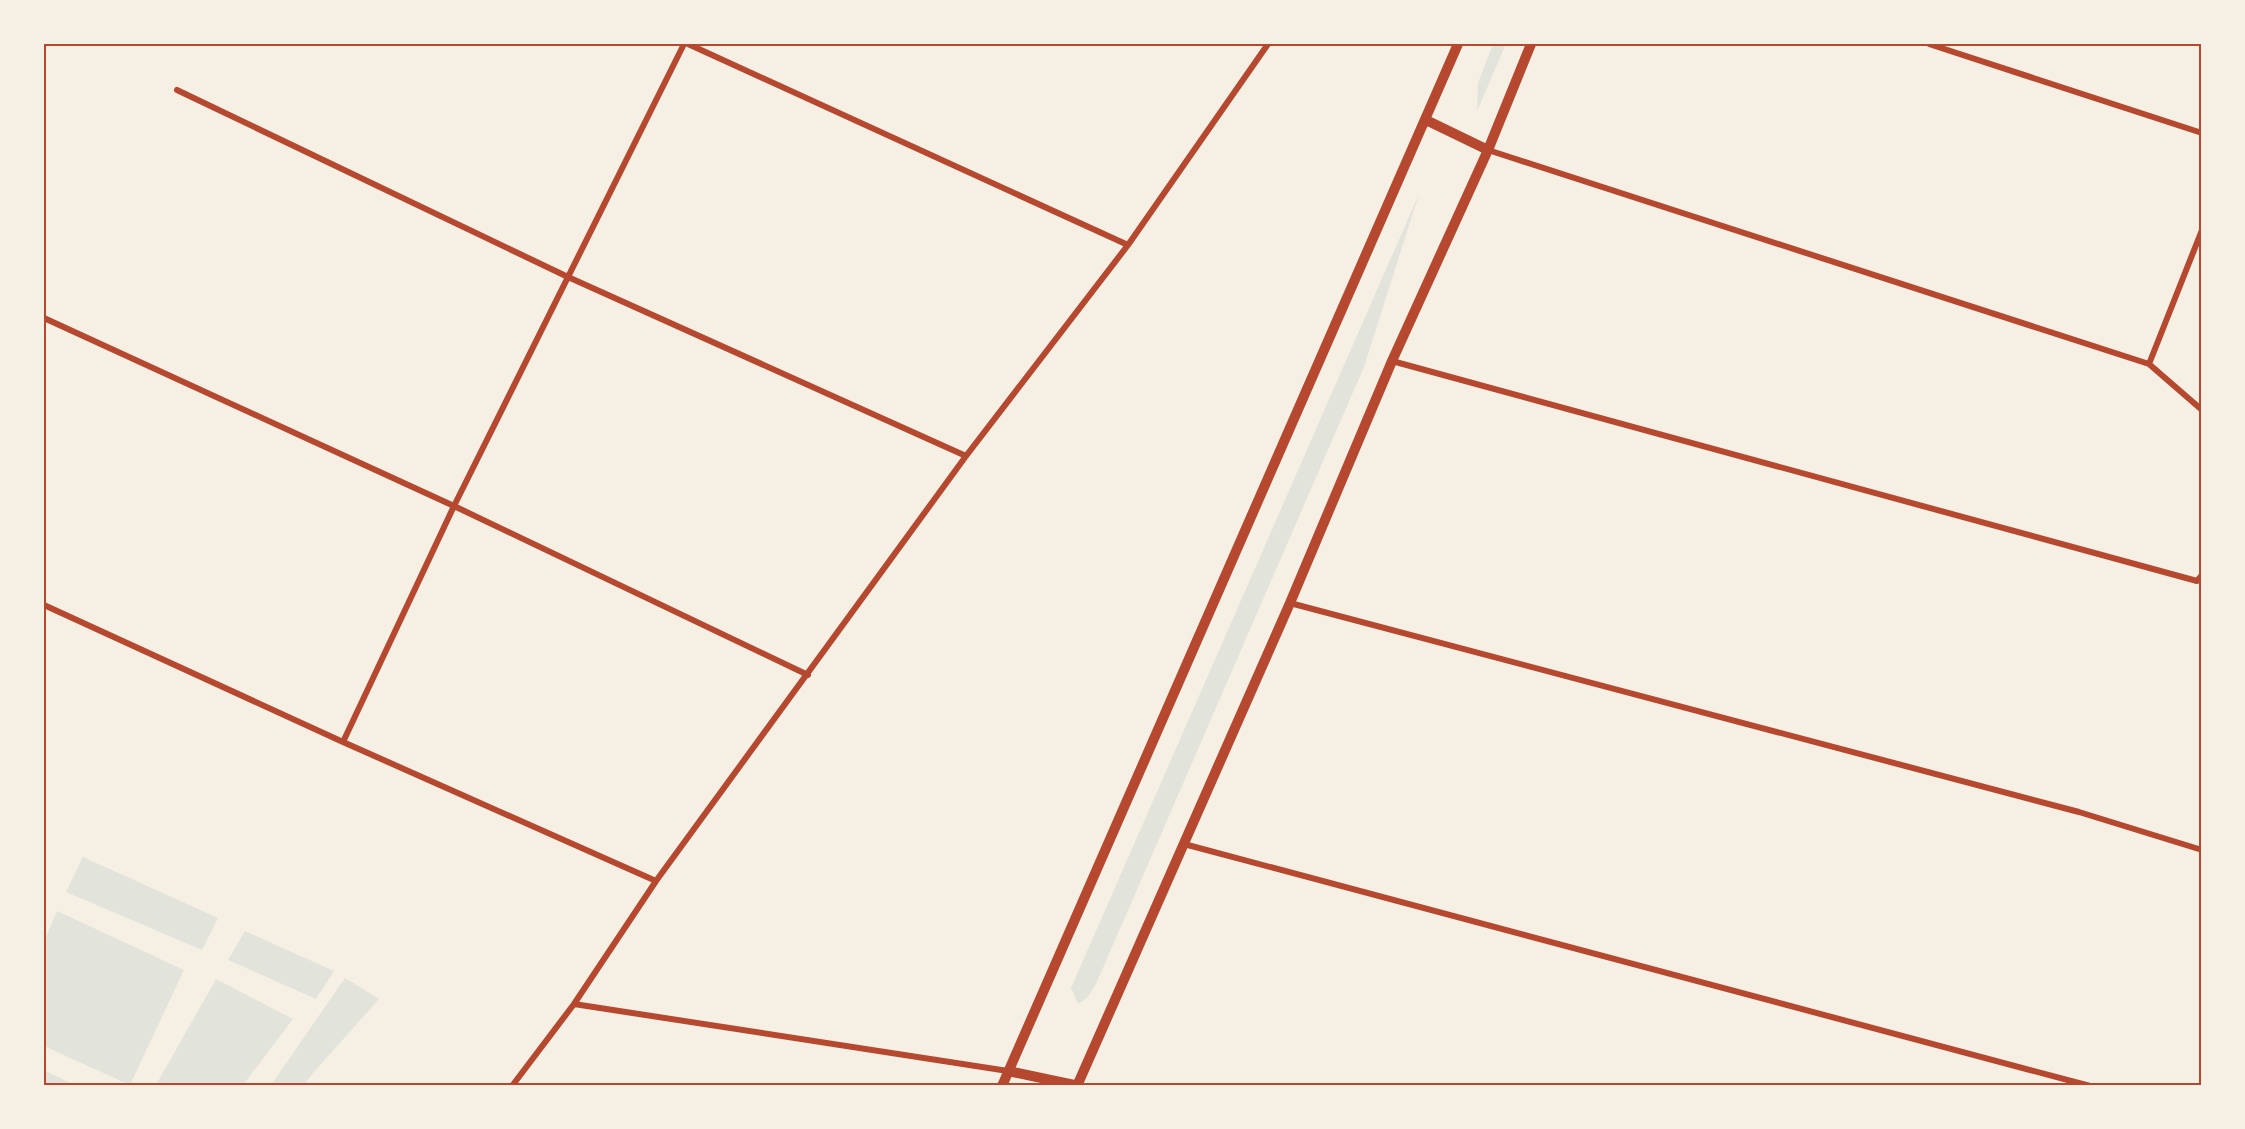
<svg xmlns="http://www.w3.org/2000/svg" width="2245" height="1129" viewBox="0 0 2245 1129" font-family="Roboto,sans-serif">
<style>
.green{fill:#e2e4dc}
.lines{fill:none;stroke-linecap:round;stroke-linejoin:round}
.minor{stroke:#b5482f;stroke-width:6}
.tertiary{stroke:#b5482f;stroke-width:10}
.neatline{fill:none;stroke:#b5482f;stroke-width:2}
</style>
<rect width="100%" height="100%" fill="#f6efe4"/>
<path class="green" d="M1493 44H1506L1477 111 1478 83Z
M1419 194 1364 367 1096 984 1088 997 1078 1004 1071 988Z
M83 857 218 918 202 950 66 892Z
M57 911 184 970 130 1085 44 1046V942Z
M245 931 334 971 316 999 228 960Z
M345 978 379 999 313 1073 304 1085H271Z
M216 979 293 1019 243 1085H156Z
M44 1070 74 1085H44Z"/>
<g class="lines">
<path class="minor" d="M688 44 1128 245
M1929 44 2202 133
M177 90 568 277 966 456
M1488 150 2149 364 2202 410
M44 318 454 506 808 675
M1392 361 2197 581 2202 575
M2149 364 2202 230
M1290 603 2079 812 2202 850
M44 605 343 742 656 881
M343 742 454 506 684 44
M1184 844 2090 1086
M574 1004 1008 1071
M512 1086 574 1004 656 881 966 456 1128 245 1268 44"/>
<path class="tertiary" d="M1426 120 1488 150
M1008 1071 1079 1086
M1002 1086 1458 44
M1077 1086 1290 603 1392 361 1488 150 1531 44"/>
</g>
<rect width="2245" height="1129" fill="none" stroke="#f6efe4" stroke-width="90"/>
<rect x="45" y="45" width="2155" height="1039" class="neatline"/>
</svg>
